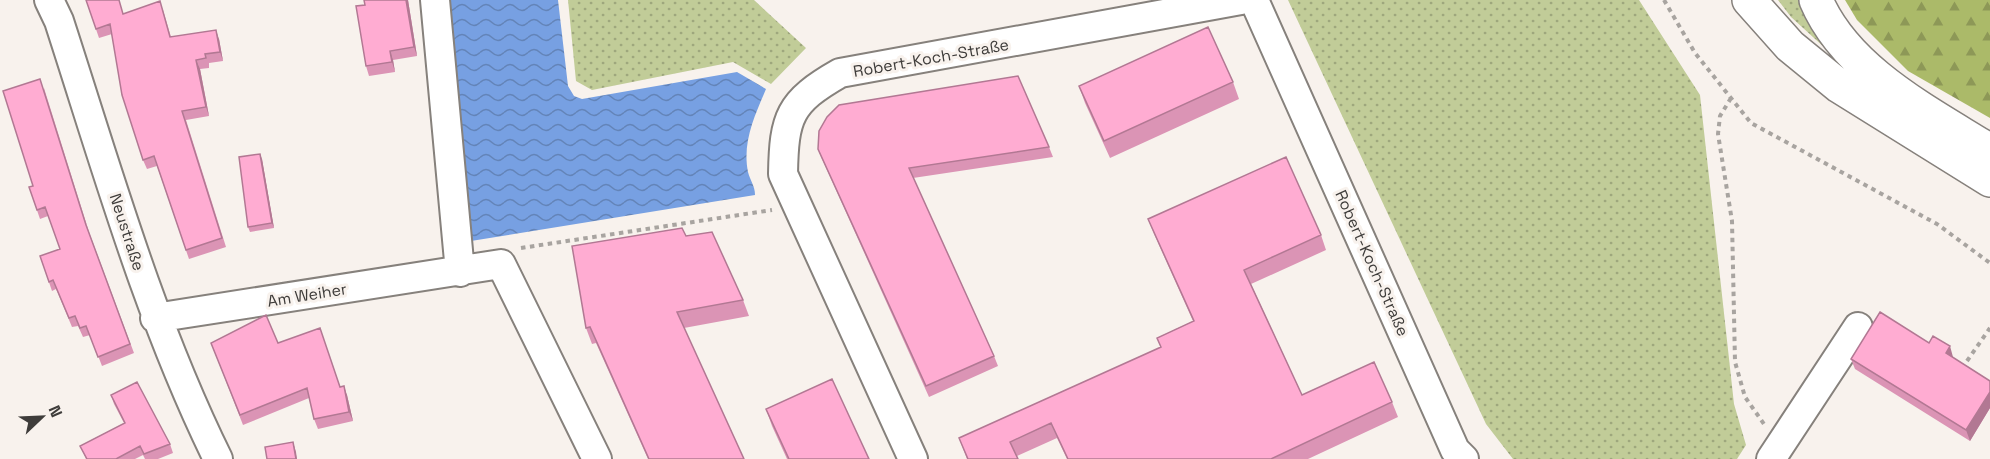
<svg xmlns="http://www.w3.org/2000/svg" width="1990" height="459" viewBox="0 0 1990 459" font-family="'Space Grotesk',sans-serif">
<style>
.grass{fill:url(#grass-dots)}
.forest{fill:url(#forest-firs)}
.water{fill:url(#water-waves)}
.lines{fill:none;stroke-linecap:round;stroke-linejoin:round}
.street-casing{stroke:#86817c;stroke-width:32}
.highway-casing{stroke:#86817c;stroke-width:36}
.path{stroke:#a8a4a0;stroke-width:4;stroke-dasharray:4.5 4.5;stroke-linecap:butt}
.street{stroke:#fff;stroke-width:28}
.highway{stroke:#fff;stroke-width:33}
.wall{fill:#db94b5}
.shaded-wall{fill:#b27893}
.building{fill:#ffacd2;stroke:#b27893;stroke-width:1.5}
.labels{text-anchor:middle;dominant-baseline:central;stroke-width:6;stroke-linejoin:round;paint-order:stroke}
.street-label{font-size:16px;fill:#3e3c3a;stroke:#f8f2ed}
</style>
<defs>
<pattern id="grass-dots" width="8" height="8" patternUnits="userSpaceOnUse" patternTransform="scale(1.5)"><rect width="8" height="8" fill="#c1cc98"/><path d="M2 2h.1M6 6h.1" fill="none" stroke="#9ea77d" stroke-width="1.8" stroke-linecap="round"/></pattern>
<pattern id="forest-firs" width="22" height="20" patternUnits="userSpaceOnUse" patternTransform="scale(1.5)"><rect width="22" height="20" fill="#abba69"/><path d="M5 1l3.5 6h-7zM16 11l3.5 6h-7z" fill="#8d9857"/></pattern>
<pattern id="water-waves" width="16" height="10" patternUnits="userSpaceOnUse" patternTransform="scale(1.5)"><rect width="16" height="10" fill="#77a0e2"/><path d="M0 5q4-4 8 0t8 0" fill="none" stroke="#6384b8"/></pattern>
</defs>
<rect width="100%" height="100%" fill="#f8f2ed"/>
<path class="grass" d="M568 0H754L806 48 771 84 733 62 592 90 576 81Z
M1288 0H1639L1700 95 1734 404 1746 445 1737 459H1513L1486 424Z
M1778 0H1804L1825 48 1791 17Z"/>
<path class="forest" d="M1845 0H1990V118L1908 71 1857 20Z"/>
<path class="water" d="M449 0H558L568 86 574 96 582 99 737 72 766 89C755 115 742 142 748 172 750 180 755 186 755 195L471 241Z"/>
<g class="lines">
<defs>
<path id="street" d="M49 0 59 21C107 169 149 319 218 459
M435 0 460 272
M1254 0 1455 450 1464 459
M155 318 501 264 597 459
M913 459 783 174C784 117 789 102 840 73L1241 0
M1771 459 1858 327"/>
<path id="highway" d="M1749 0 1790 46 1839 86 1990 180
M1816 0C1846 71 1928 112 1990 151"/>
</defs>
<use href="#street" class="street-casing"/>
<use href="#highway" class="highway-casing"/>
<path class="path" d="M1664 0 1695 53 1751 123 1937 224 1990 263
M1731 98 1720 116 1718 134 1732 221 1735 362 1745 397 1764 424
M521 248 772 210
M1967 361 1990 328"/>
<use href="#street" class="street"/>
<use href="#highway" class="highway"/>
</g>
<path class="wall" d="M86 0 124 14 163 10 171 37 219 39 223 61 209 63V68L200 69 209 116 186 120 226 247 189 259 157 166 147 169 143 160 112 34 99 38Z
M364 0H408L417 56 393 60 395 72 369 76 366 66Z
M1233 82 1239 99 1110 158 1085 103 1079 86Z
M44 88 89 232 134 353 102 366 90 335 83 337 78 326 72 327 56 289 52 291 40 256 60 249 48 216 40 219 29 187 33 186Z
M1049 147 1053 157 913 178 994 356 998 366 929 397 822 159 818 149Z
M262 159 274 228 250 232 248 227Z
M1148 219 1321 235 1326 250 1251 284 1302 395 1392 402 1398 417 1308 459H1067L1057 438 1017 456 1018 459H967L959 438 1161 348 1157 338 1193 321 1154 234Z
M743 300 749 316 684 328 744 459H648L596 343 592 344 586 328Z
M211 343H278L340 387 347 395 353 421 318 429 314 419 309 398 243 425Z
M1929 343 1953 357 1990 381V408L1970 441 1855 369 1851 359Z
M111 395 170 444 173 453 158 459H145L143 455 135 459H86L80 446 124 423 114 404Z
M766 409 869 459H787L772 426Z"/>
<path class="shaded-wall" d="M406 0H408L417 56 414 47Z
M216 30 219 39 223 61 220 52Z
M390 51 393 60 395 72 392 62Z
M196 60 200 69 209 116 206 107Z
M260 154 262 159 274 228 272 223Z
M1950 346 1953 357 1950 363 1946 353Z
M344 386 347 395 353 421 349 412Z
M1990 392V408L1970 441 1966 430Z
M293 442 296 452 297 459H296Z"/>
<path class="building" d="M86 0H119L123 14 160 1 170 37 216 30 220 52 205 54 206 58 196 60 206 107 182 111 222 238 186 250 154 156 143 160 122 95 110 24 96 29Z
M364 0H406L414 47 390 51 392 62 366 66 356 6 365 5Z
M1208 27 1233 82 1104 141 1079 86Z
M1018 76 1049 147 909 168 994 356 926 386 818 149 819 131 827 117 839 105Z
M40 79 86 225 130 344 98 357 86 326 80 328 75 316 69 318 53 280 49 282 40 256 60 249 45 207 37 210 29 187 33 186 3 91Z
M260 154 272 223 248 227 239 157Z
M1286 157 1321 235 1244 270 1302 395 1374 362 1392 402 1271 459H1068L1051 423 1010 442 1018 459H968L959 438 1161 347 1157 338 1194 321 1148 219Z
M682 228 686 236 712 232 743 300 677 312 744 459H649L590 327 586 328 572 246Z
M1880 312 1929 343 1933 336 1950 346 1946 353 1990 381V392L1966 430 1851 359Z
M266 315 278 343 320 328 340 387 344 386 349 412 314 419 307 388 240 415 211 343Z
M832 379 869 459H789L766 409Z
M137 382 170 444 144 454 140 446 116 459H87L80 446 125 423 111 395Z
M293 442 296 459H267L265 447Z"/>
<g class="labels">
<g class="street-label">
<text transform="translate(931 58) rotate(-10)">Robert-Koch-Straße</text>
<text transform="translate(127 232) rotate(72)">Neustraße</text>
<text transform="translate(1372 263) rotate(66)">Robert-Koch-Straße</text>
<text transform="translate(307 295) rotate(-9)">Am Weiher</text>
</g>
</g>
<g transform="translate(42 417) rotate(67)" stroke="#f8f2ed" stroke-width="4.5" paint-order="stroke">
<path d="M0-4.5L10 22L0 15L-10 22Z" fill="#3e3c3a"/>
<text y="-9" font-size="16" font-weight="bold" text-anchor="middle" fill="#3e3c3a">N</text>
</g>
</svg>
